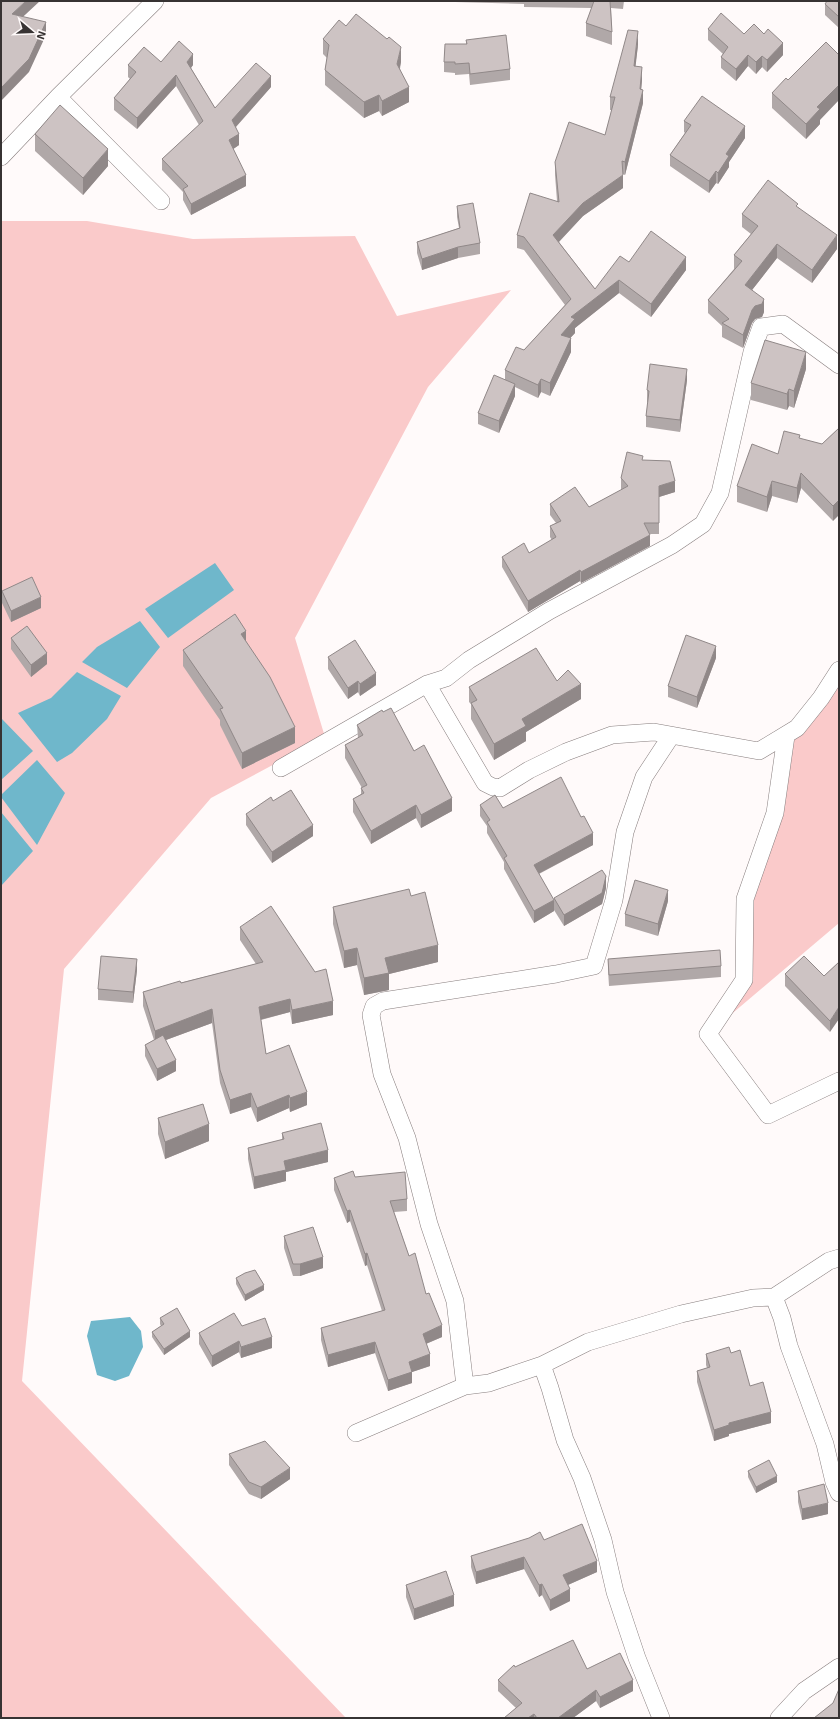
<svg xmlns="http://www.w3.org/2000/svg" width="840" height="1719" viewBox="0 0 840 1719" font-family="'Exo 2',sans-serif">
<style>
.green{fill:#facaca}
.water{fill:#6fb7cb}
.lines{fill:none;stroke-linecap:round;stroke-linejoin:round}
.street-casing{stroke:#877e7e;stroke-width:18}
.street{stroke:#fff;stroke-width:17}
.wall{fill:#b0a8a8}
.shaded-wall{fill:#908888}
.building{fill:#cdc3c3;stroke:#908888}
</style>
<rect width="100%" height="100%" fill="#fffafa"/>
<path class="green" d="M1 221H87L193 239 355 236 397 316 511 290 428 387 295 638 325 737 211 798 64 969 22 1381 346 1718H1Z
M839 670V923L708 1034 744 980 745 899 786 736Z"/>
<path class="water" d="M215 563 234 590 168 638 145 609Z
M140 621 160 647 127 688 82 662 97 647Z
M77 672 121 696 107 719 72 753 57 762 18 713 51 698Z
M1 718 33 751 1 780Z
M37 760 65 793 37 845 1 797V795Z
M1 812 33 851 1 886Z
M130 1317 141 1331 143 1347 129 1376 115 1381 97 1375 87 1336 91 1321Z"/>
<g class="lines">
<defs>
<path id="street" d="M58 97 161 201
M1 157 58 97 155 1
M427 684 485 783 493 787 500 788 529 770 566 752 612 735 654 732 759 751 797 728 821 698 839 670
M786 736 775 813 745 899 744 980 708 1034 768 1115 839 1081
M281 768 427 684 446 678 469 660 549 611 672 545 703 524 720 493 752 352 761 327 783 324 839 365
M774 1297 782 1318 789 1346 825 1444 834 1482 839 1493
M542 1365 550 1388 565 1440 582 1478 603 1540 615 1592 637 1658 661 1718
M465 1386 455 1301 429 1224 407 1138 382 1074 371 1015 374 1006 383 1001 556 974 594 966 614 900 625 832 644 777 671 736
M356 1433 465 1386 489 1383 542 1365 588 1342 681 1314 753 1298 774 1297 829 1261 839 1258
M779 1718 804 1691 839 1667"/>
</defs>
<use href="#street" class="street-casing"/>
<use href="#street" class="street"/>
</g>
<path class="wall" d="M455 1H624L623 9 611 8 612 32V45L586 36V23L592 8 524 7V4L455 2Z
M839 1V28L825 15V4Z
M346 26 401 62 400 69 409 102 382 116 379 111 364 118 325 85V70L327 58 323 54V39Z
M708 29 744 34 783 55 767 72 762 67 756 74 748 66 736 81 721 68V57L723 54 708 40Z
M466 40 510 69V80L470 85 469 74 455 75V73L444 72V62L466 44Z
M638 45 635 67 642 80 641 90 643 103 625 175 623 174V188L583 216 559 242 595 289 629 262 686 270 651 317 619 293 575 328V333L570 338 571 352 550 396 541 392 538 398 515 387V396L499 433 478 424V413L505 380V370L524 350 565 305 524 250 517 248V235L557 201 555 175V162L605 135 612 110H610V97Z
M161 62 193 65 191 68 215 108 271 87 236 127 239 145 233 149 246 186 191 215 183 200V192L162 170V159L199 125 176 86 137 129 114 110V98L130 79 128 77V65Z
M772 93 820 120V124L806 139 772 108Z
M684 121 745 138 729 162V167L718 184 716 183 709 193 670 166V155L685 133 684 132Z
M35 134 108 166 83 195 35 151Z
M457 206 480 243V254L458 258 422 270 417 253V242L459 228 457 217Z
M798 207 837 249 812 283 777 258 752 290 764 312 762 317 755 319 752 323 743 348 722 337V326L708 313V300L734 269V255L751 234 742 227V214Z
M806 369 794 408 789 406 787 410 751 400V383Z
M687 380 680 432 646 427V416L648 402H647V390Z
M839 428 833 521 801 488 797 503 772 496 767 512 737 502V486L778 454 800 439 822 444Z
M643 460 675 492 659 497V534H649L650 546 581 583 580 581 528 612 502 567V557L529 553 552 540 550 537V526L556 523 550 515V504L589 507 621 490V478Z
M2 591 41 608 11 622 2 603Z
M11 638 47 664 31 677 11 649Z
M246 641 295 743 242 769 220 725V720L183 666V650Z
M328 657 376 685 360 696 358 692 348 699 328 669Z
M716 658 697 708 668 697V686Z
M557 681 581 699 526 732V741L494 760 471 719V704L469 702V687Z
M383 712 414 751 452 811 421 828 416 818 371 844 353 812V799L361 794V788H362L345 758V745L358 738 357 725Z
M273 801 313 836 272 863 246 825V814Z
M480 805 503 808 593 845 539 874 554 911 534 923 504 869V862L487 833V826L480 816Z
M606 888 602 904 564 926 554 910V898Z
M411 896 438 962 389 974V990L364 995 357 965 344 968 333 924V907Z
M668 901 658 936 625 926V914Z
M240 927 333 1015 292 1024 290 1012 261 1020 266 1054 307 1105 290 1112 289 1108 257 1122 251 1107 230 1114 220 1083 212 1023 166 1040 176 1071 157 1081 145 1056V1045L154 1040 143 1006V992L256 964 240 940Z
M608 959 721 966V977L609 986 608 970Z
M839 962 830 1032 785 986V974L824 976Z
M137 970 133 1003 98 1000V989Z
M158 1118 209 1141 165 1159 158 1134Z
M282 1133 328 1162 286 1172V1181L254 1189 248 1159V1148L282 1140Z
M355 1177 407 1199V1211L394 1212 409 1256 426 1294 442 1337 426 1344 430 1366 412 1372V1383L388 1391 375 1353 328 1367 321 1340V1328L382 1311 367 1265 365 1266 350 1221 347 1223 334 1190V1178Z
M284 1236 323 1268 300 1276H293L284 1248Z
M236 1278 264 1290 245 1301 236 1284Z
M160 1318 190 1337 164 1355 152 1337V1332L161 1326 160 1324Z
M242 1326 272 1348 241 1358 239 1352 212 1367 199 1344V1333Z
M731 1353 750 1386 771 1423 729 1434V1436L714 1441 697 1382V1371L707 1368 706 1365V1354Z
M229 1454 290 1479 261 1499 249 1494 229 1465Z
M748 1471 777 1482 756 1493 748 1477Z
M798 1491 828 1514 802 1520 798 1502Z
M544 1540 597 1572 568 1585 570 1601 550 1611 542 1595 539 1597 524 1569 476 1584 471 1567V1556Z
M406 1585 454 1606 414 1620 406 1597Z
M515 1667 587 1669 633 1691 600 1708 596 1701 573 1718H504L516 1708 498 1691V1680Z"/>
<path class="shaded-wall" d="M26 1H40L12 27V14Z
M46 22V35L29 72 1 101V88Z
M638 31V45L634 80V66Z
M783 43V55L767 72V60Z
M401 47V62L397 79V64Z
M193 54V65L187 73V62Z
M748 55V66L736 81V69Z
M762 56V67L756 74V62Z
M642 67V80L640 102V89Z
M176 75V86L137 129V118Z
M271 76V87L232 131V120Z
M839 85V100L820 120V124L806 139V124L817 107Z
M409 87V102L382 116V101Z
M643 90V103L625 175V162Z
M379 95V111L364 118V102Z
M745 126V138L729 162V167L718 184V173L726 154Z
M239 134V145L229 152V140Z
M108 149V166L83 195V178Z
M716 171V183L709 193V181Z
M246 175V186L191 215V204Z
M623 175V188L583 216 553 248V235L583 203Z
M837 235V249L812 283V270Z
M777 244V258L745 299V285Z
M458 247V258L422 270V259Z
M686 257V270L651 317V304Z
M619 280V293L575 328V333L561 348V335L571 317Z
M764 299V312L762 317 755 319 752 323 743 348V335L752 310 755 306Z
M571 338V352L550 396V383Z
M806 352V369L794 408V391Z
M687 369V380L680 432V420Z
M541 379V392L538 398V385Z
M515 384V396L499 433V421Z
M789 389V406L787 410V394Z
M801 473V488L797 503V488Z
M675 481V492L659 497V534V486Z
M772 481V496L767 512V497Z
M839 500V515L833 521V506Z
M650 535V546L581 583V572Z
M580 570V581L528 612V601Z
M41 597V608L11 622V611Z
M246 631V647L241 634Z
M716 646V658L697 708V697Z
M47 653V664L31 677V665Z
M376 673V685L360 696V684Z
M358 681V692L348 699V688Z
M581 684V699L526 732V741L494 760V744L522 719Z
M295 727V743L242 769V753Z
M452 798V811L421 828V815Z
M416 805V818L371 844V831Z
M313 825V836L272 863V852Z
M593 833V845L534 876V865Z
M606 876V888L602 904 564 926V915Z
M668 890V901L658 936V924Z
M554 900V911L534 923V911Z
M438 945V962L389 974V990L364 995V978L385 958Z
M357 948V965L344 968V951Z
M137 959V970L133 1003V992Z
M290 999V1012L259 1020V1007Z
M333 1001V1015L292 1024V1010Z
M839 1007V1019L830 1032V1021Z
M212 1009V1023L155 1044V1031Z
M176 1060V1071L157 1081V1069Z
M307 1092V1105L290 1112V1098Z
M251 1093V1107L230 1114V1100Z
M289 1095V1108L257 1122V1108Z
M209 1124V1141L165 1159V1142Z
M328 1150V1162L286 1172V1181L254 1189V1177L284 1161Z
M350 1210V1221L347 1223V1211Z
M367 1253V1265L365 1266V1254Z
M323 1257V1268L300 1276V1264Z
M264 1285V1290L245 1301V1295Z
M442 1325V1337L423 1345V1334Z
M190 1331V1337L164 1355V1349Z
M272 1337V1348L241 1358V1347Z
M239 1341V1352L212 1367V1356Z
M375 1342V1353L328 1367V1355Z
M430 1354V1366L412 1372V1383L388 1391V1380L409 1362Z
M771 1412V1423L729 1434V1436L714 1441V1430L729 1423Z
M290 1468V1479L261 1499V1487Z
M777 1476V1482L756 1493V1487Z
M828 1503V1514L802 1520V1509Z
M524 1557V1569L476 1584V1572Z
M597 1561V1572L563 1587V1575Z
M542 1584V1595L539 1597V1585Z
M570 1589V1601L550 1611V1600Z
M454 1595V1606L414 1620V1609Z
M633 1680V1691L600 1708V1697Z
M596 1690V1701L573 1718H558Z
M534 1714V1718H528Z"/>
<path class="building" d="M1 1H26L12 14 46 22 29 59 1 88Z
M594 1H610L612 32 586 23Z
M827 1H839V17L825 4Z
M721 13 744 34 754 24 764 34 768 29 783 43 767 60 762 56 756 62 748 55 736 69 721 57 728 47 708 29Z
M356 14 387 39 389 37 401 47 397 64 409 87 382 101 379 95 364 102 325 70 329 45 323 39 339 20 346 26Z
M628 30 638 31 634 66 642 67 640 89 643 90 625 162 622 161 623 175 583 203 553 235 595 289 620 256 629 262 651 231 686 257 651 304 619 280 571 317 575 319 561 335 571 338 550 383 541 379 538 385 505 370 516 347 524 350 571 299 524 237 517 235 530 193 559 202 555 162 569 122 605 135 615 97H610Z
M506 35 510 69 470 74 469 63 455 64V62H444L445 44H467L466 40Z
M179 41 193 54 187 62 215 108 256 63 271 76 232 120 239 134 229 140 246 175 191 204 183 189 188 186 162 159 203 121 176 75 137 118 114 98 136 72 128 65 144 47 161 62Z
M826 42 839 55V85L817 107 820 109 806 124 772 93 786 78 788 80Z
M702 96 745 126 726 154 729 156 718 173 716 171 709 181 670 155 691 125 684 121Z
M60 105 108 149 83 178 35 134Z
M768 180 798 204 796 206 837 235 812 270 777 244 745 285 764 299 762 304 755 306 752 310 743 335 722 323 729 319 708 300 742 261 734 255 758 226 742 214Z
M473 203 480 243 458 247 422 259 417 242 460 228 457 206Z
M765 340 806 352 794 391 789 389 787 394 751 383Z
M650 364 687 369 680 420 646 416 649 391 647 390Z
M494 375 515 384 499 421 478 413Z
M839 428V500L833 506 801 473 797 488 772 481 767 497 737 486 752 444 778 454 784 431 800 435 799 438 822 444Z
M627 452 643 456 642 460 670 461 675 481 659 486V523H644L650 535 581 572 580 570 528 601 502 557 524 543 529 553 556 537 550 526 561 521 550 504 575 487 589 507 628 486 621 478Z
M32 577 41 597 11 611 2 591Z
M235 614 246 631 241 634 270 677 295 727 242 753 220 709 223 708 183 650Z
M27 626 47 653 31 665 11 638Z
M686 635 716 646 697 697 668 686Z
M355 640 376 673 360 684 358 681 348 688 328 657Z
M536 648 557 681 568 670 581 684 522 719 526 726 494 744 471 703 477 700 469 687Z
M391 708 414 751 424 745 452 798 421 815 416 805 371 831 353 799 364 793 361 788 367 785 345 745 363 735 357 725 382 710 383 712Z
M561 777 581 817 584 816 593 833 534 865 554 900 534 911 504 858 507 856 487 822 490 820 480 805 495 795 503 808Z
M291 790 313 825 272 852 246 814 271 797 273 801Z
M602 870 606 876 602 893 564 915 554 898Z
M635 880 668 890 658 924 625 914Z
M409 889 411 896 425 892 438 945 385 958 389 973 364 978 357 948 344 951 333 907Z
M271 906 315 972 326 969 333 1001 292 1010 290 999 259 1007 266 1054 289 1045 307 1092 290 1098 289 1095 257 1108 251 1093 230 1100 220 1070 212 1009 155 1031 143 992 180 981 181 983 263 962 240 927Z
M720 950 721 966 609 975 608 959Z
M101 956 137 959 133 992 98 989Z
M804 956 824 976 839 962V1007L830 1021 785 974Z
M163 1035 176 1060 157 1069 145 1045Z
M203 1104 209 1124 165 1142 158 1118Z
M321 1123 328 1150 284 1161 286 1170 254 1177 248 1148 284 1139 282 1133Z
M353 1171 355 1177 405 1172 407 1199 390 1201 409 1256 415 1253 426 1294 429 1293 442 1325 423 1334 430 1354 409 1362 412 1372 388 1380 375 1342 328 1355 321 1328 385 1310 367 1253 365 1254 350 1210 347 1211 334 1178Z
M313 1227 323 1257 300 1264H293L284 1236Z
M255 1270 264 1285 245 1295 236 1278 245 1273Z
M177 1308 190 1331 164 1349 152 1332 164 1324 160 1318Z
M234 1313 242 1326 265 1318 272 1337 241 1347 239 1341 212 1356 199 1333Z
M729 1347 731 1353 740 1350 750 1386 763 1382 771 1412 729 1423V1425L714 1430 697 1371 710 1367 706 1354Z
M265 1441 290 1468 261 1487 249 1482 229 1454Z
M769 1460 777 1476 756 1487 748 1471Z
M824 1484 828 1503 802 1509 798 1491Z
M582 1524 597 1561 563 1575 570 1589 550 1600 542 1584 539 1585 524 1557 476 1572 471 1556 529 1538 540 1532 544 1540Z
M446 1571 454 1595 414 1609 406 1585Z
M573 1640 587 1669 620 1653 633 1680 600 1697 596 1690 558 1718H537L534 1714 528 1718H504L522 1703 498 1680 514 1665 515 1667Z
M839 1689V1718H814L833 1703Z"/>
<rect width="840" height="1719" fill="none" stroke="#373333" stroke-width="4"/>
<g transform="translate(32 32) rotate(109)" stroke="#fffafa" stroke-width="3" paint-order="stroke">
<path d="M0-3L7 15L0 10L-7 15Z" fill="#373333"/>
<text y="-6" font-size="11" font-weight="bold" text-anchor="middle" fill="#373333">N</text>
</g>
</svg>
